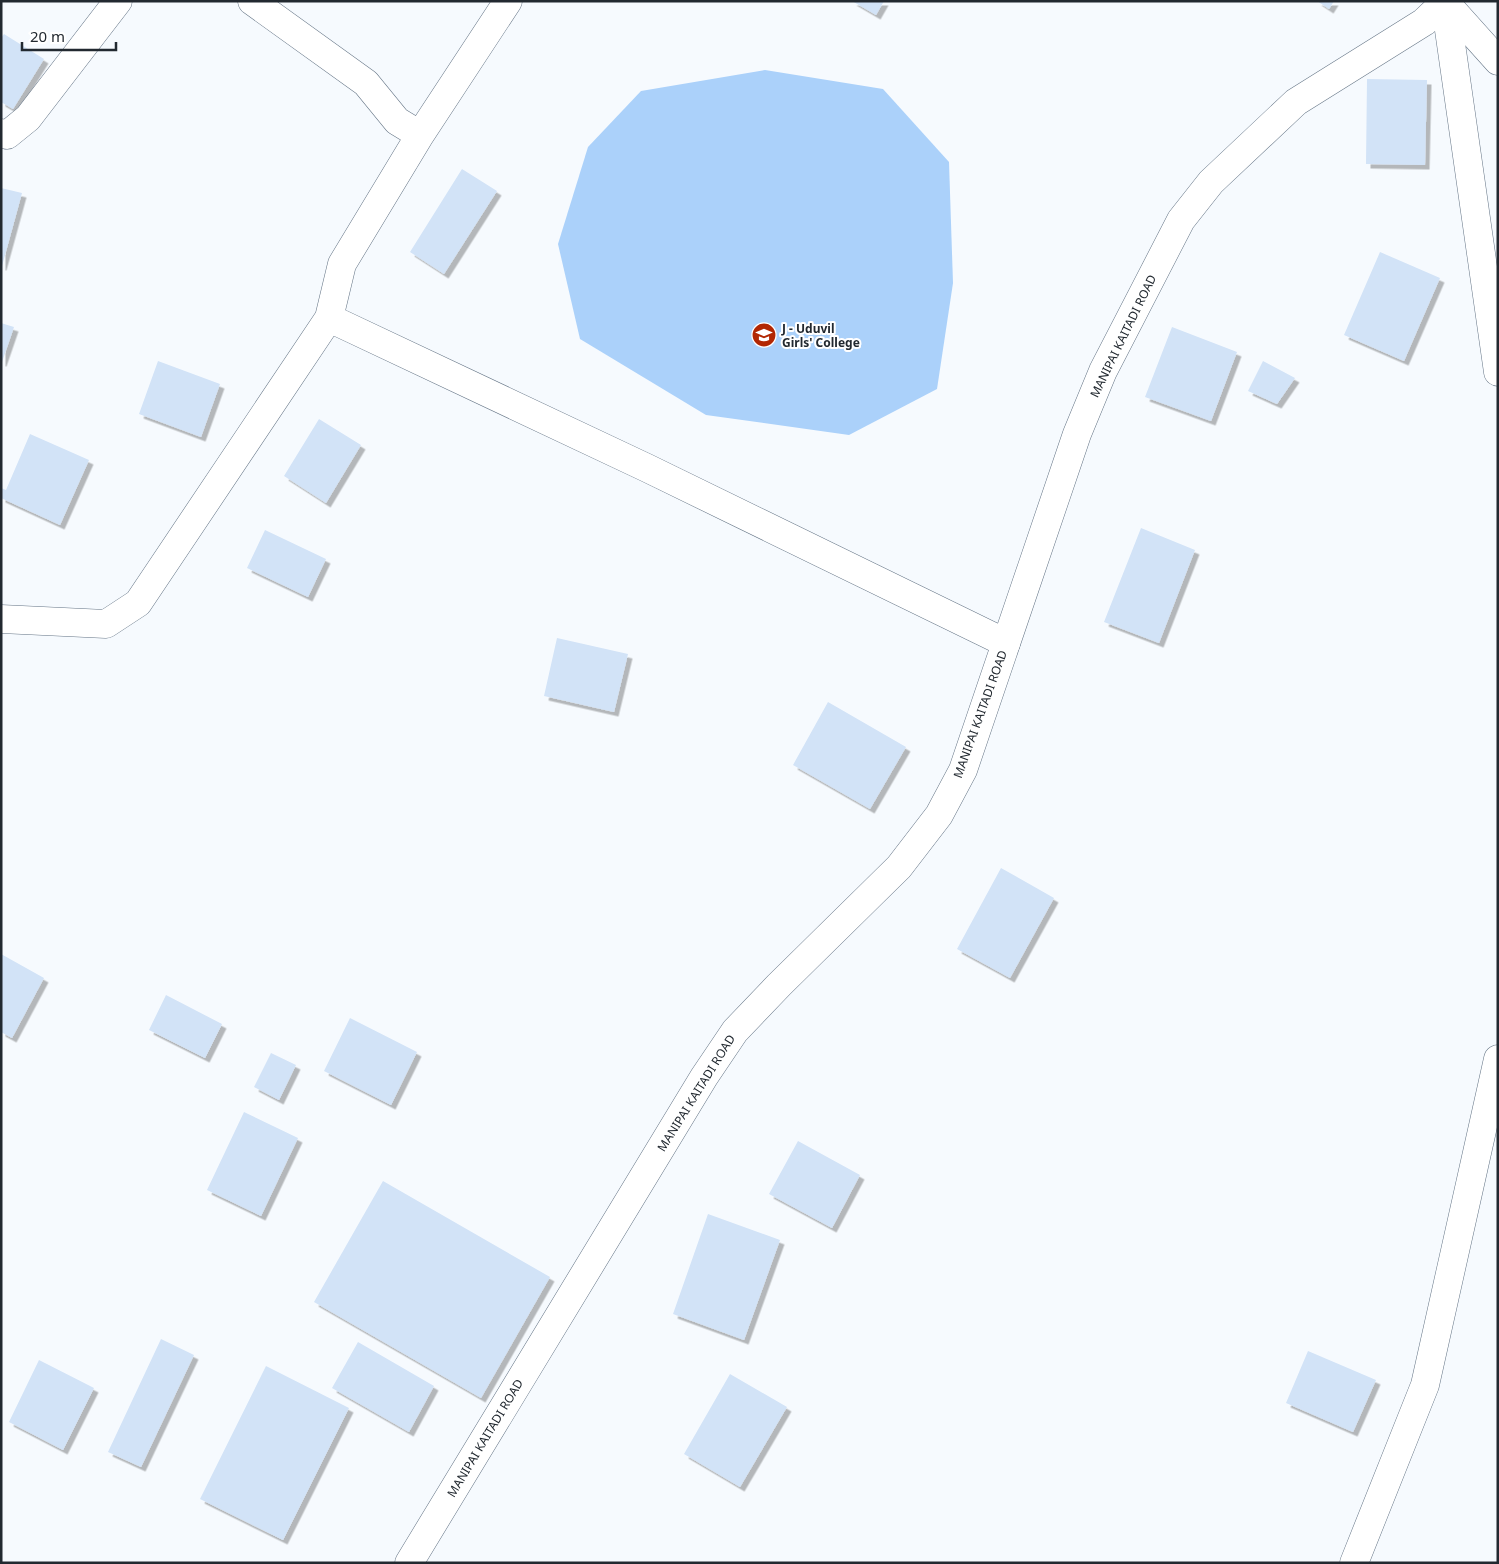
<svg xmlns="http://www.w3.org/2000/svg" width="1499" height="1564" viewBox="0 0 1499 1564" font-family="'Noto Sans',sans-serif">
<style>
.green{fill:#abd1fa}
.building{fill:#d2e3f7;filter:url(#shadow)}
.lines{fill:none;stroke-linecap:round;stroke-linejoin:round}
.minor-casing{stroke:#657586;stroke-width:29}
.tertiary-casing{stroke:#657586;stroke-width:29}
.secondary-casing{stroke:#657586;stroke-width:29}
.minor{stroke:#fff;stroke-width:28}
.tertiary{stroke:#fff;stroke-width:28}
.secondary{stroke:#fff;stroke-width:28}
.labels{text-anchor:middle;dominant-baseline:central;stroke-width:4;stroke-linejoin:round;paint-order:stroke}
.poi-label{font-size:12px;font-weight:bold;fill:#222930;stroke:#fff;text-anchor:start}
.street-label{font-size:12px;fill:#222930;stroke:#fff}
</style>
<defs>
<filter id="shadow"><feDropShadow dx="4.5" dy="4.5" stdDeviation="0" flood-color="#0004"/></filter>
</defs>
<rect width="100%" height="100%" fill="#f6fafe"/>
<path class="green" d="M765 70 883 89 949 162 953 283 937 389 849 435 706 415 580 339 558 244 588 147 641 91Z"/>
<path class="building" d="M852 1H884L876 15Z
M1317 1H1334L1329 9Z
M4 34 44 59 13 109 1 102V38Z
M1367 79 1427 80 1425 165 1366 164Z
M462 169 497 191 444 274 410 252Z
M1 188 22 193 2 266H1Z
M1380 252 1440 278 1404 361 1344 335Z
M1 323 14 327 2 362H1Z
M1172 327 1237 352 1211 421 1145 397Z
M158 361 220 384 201 437 139 414Z
M1263 361 1295 378 1277 404 1248 391Z
M319 419 361 445 326 503 284 476Z
M30 434 89 460 60 525 1 498V488L6 490Z
M1141 528 1195 550 1159 643 1104 622Z
M265 530 326 559 308 597 247 568Z
M557 638 628 654 614 712 544 696Z
M828 702 906 747 870 809 793 765Z
M1001 868 1054 898 1010 978 957 949Z
M1 954 44 978 12 1038 1 1032Z
M166 995 222 1024 205 1058 149 1030Z
M350 1018 417 1052 391 1105 324 1071Z
M271 1053 296 1065 279 1100 254 1087Z
M244 1112 298 1138 261 1216 207 1190Z
M798 1141 860 1175 832 1228 769 1194Z
M383 1181 550 1277 481 1398 314 1302Z
M708 1214 780 1240 744 1340 673 1314Z
M161 1339 194 1355 141 1467 108 1452Z
M358 1342 434 1386 409 1432 332 1388Z
M1308 1351 1376 1380 1353 1432 1286 1403Z
M39 1360 94 1388 63 1450 9 1422Z
M266 1366 349 1408 283 1540 200 1499Z
M730 1374 787 1407 740 1487 684 1454Z"/>
<g class="lines">
<defs>
<path id="minor" d="M1445 2 1498 61
M1 133 7 135 28 118 118 1
M420 135 508 1
M329 318 647 468 1006 643
M1 619 106 624 138 603 329 318 342 264 420 135 397 121 366 83 252 1"/>
<path id="tertiary" d="M1445 2 1498 372
M1354 1563 1425 1385 1498 1059"/>
<path id="secondary" d="M409 1563 704 1077 735 1031 779 985 899 867 939 815 963 770 1077 434 1103 371 1181 220 1211 182 1296 102 1424 22 1446 1"/>
</defs>
<use href="#minor" class="minor-casing"/>
<use href="#tertiary" class="tertiary-casing"/>
<use href="#secondary" class="secondary-casing"/>
<use href="#minor" class="minor"/>
<use href="#tertiary" class="tertiary"/>
<use href="#secondary" class="secondary"/>
</g>
<defs>
<symbol id="school-disc" viewBox="-11 -11 22 22"><circle r="9.5" fill="#b22703" stroke="#fff"/><path d="M0-5L7-2L0 1L-7-2ZM-4 1L0 2.5L4 1V4Q0 6-4 4Z" fill="#fff"/></symbol>
</defs>
<g fill-rule="evenodd">
<use href="#school-disc" x="750" y="321" width="28" height="28"/>
</g>
<g class="labels">
<g class="poi-label">
<text x="782" y="328">J - Uduvil<tspan x="782" dy="14">Girls' College</tspan></text>
</g>
<g class="street-label">
<text transform="translate(1123 336) rotate(-64)">MANIPAI KAITADI ROAD</text>
<text transform="translate(980 714) rotate(-70)">MANIPAI KAITADI ROAD</text>
<text transform="translate(696 1093) rotate(-58)">MANIPAI KAITADI ROAD</text>
<text transform="translate(485 1438) rotate(-59)">MANIPAI KAITADI ROAD</text>
</g>
</g>
<rect width="1499" height="1564" fill="none" stroke="#222930" stroke-width="5"/>
<path d="M22 42v8h94v-8" fill="none" stroke="#222930" stroke-width="2.5"/>
<text x="30" y="42" font-size="15" fill="#222930" stroke="#ffffff" stroke-width="4" paint-order="stroke">20 m</text>
</svg>
